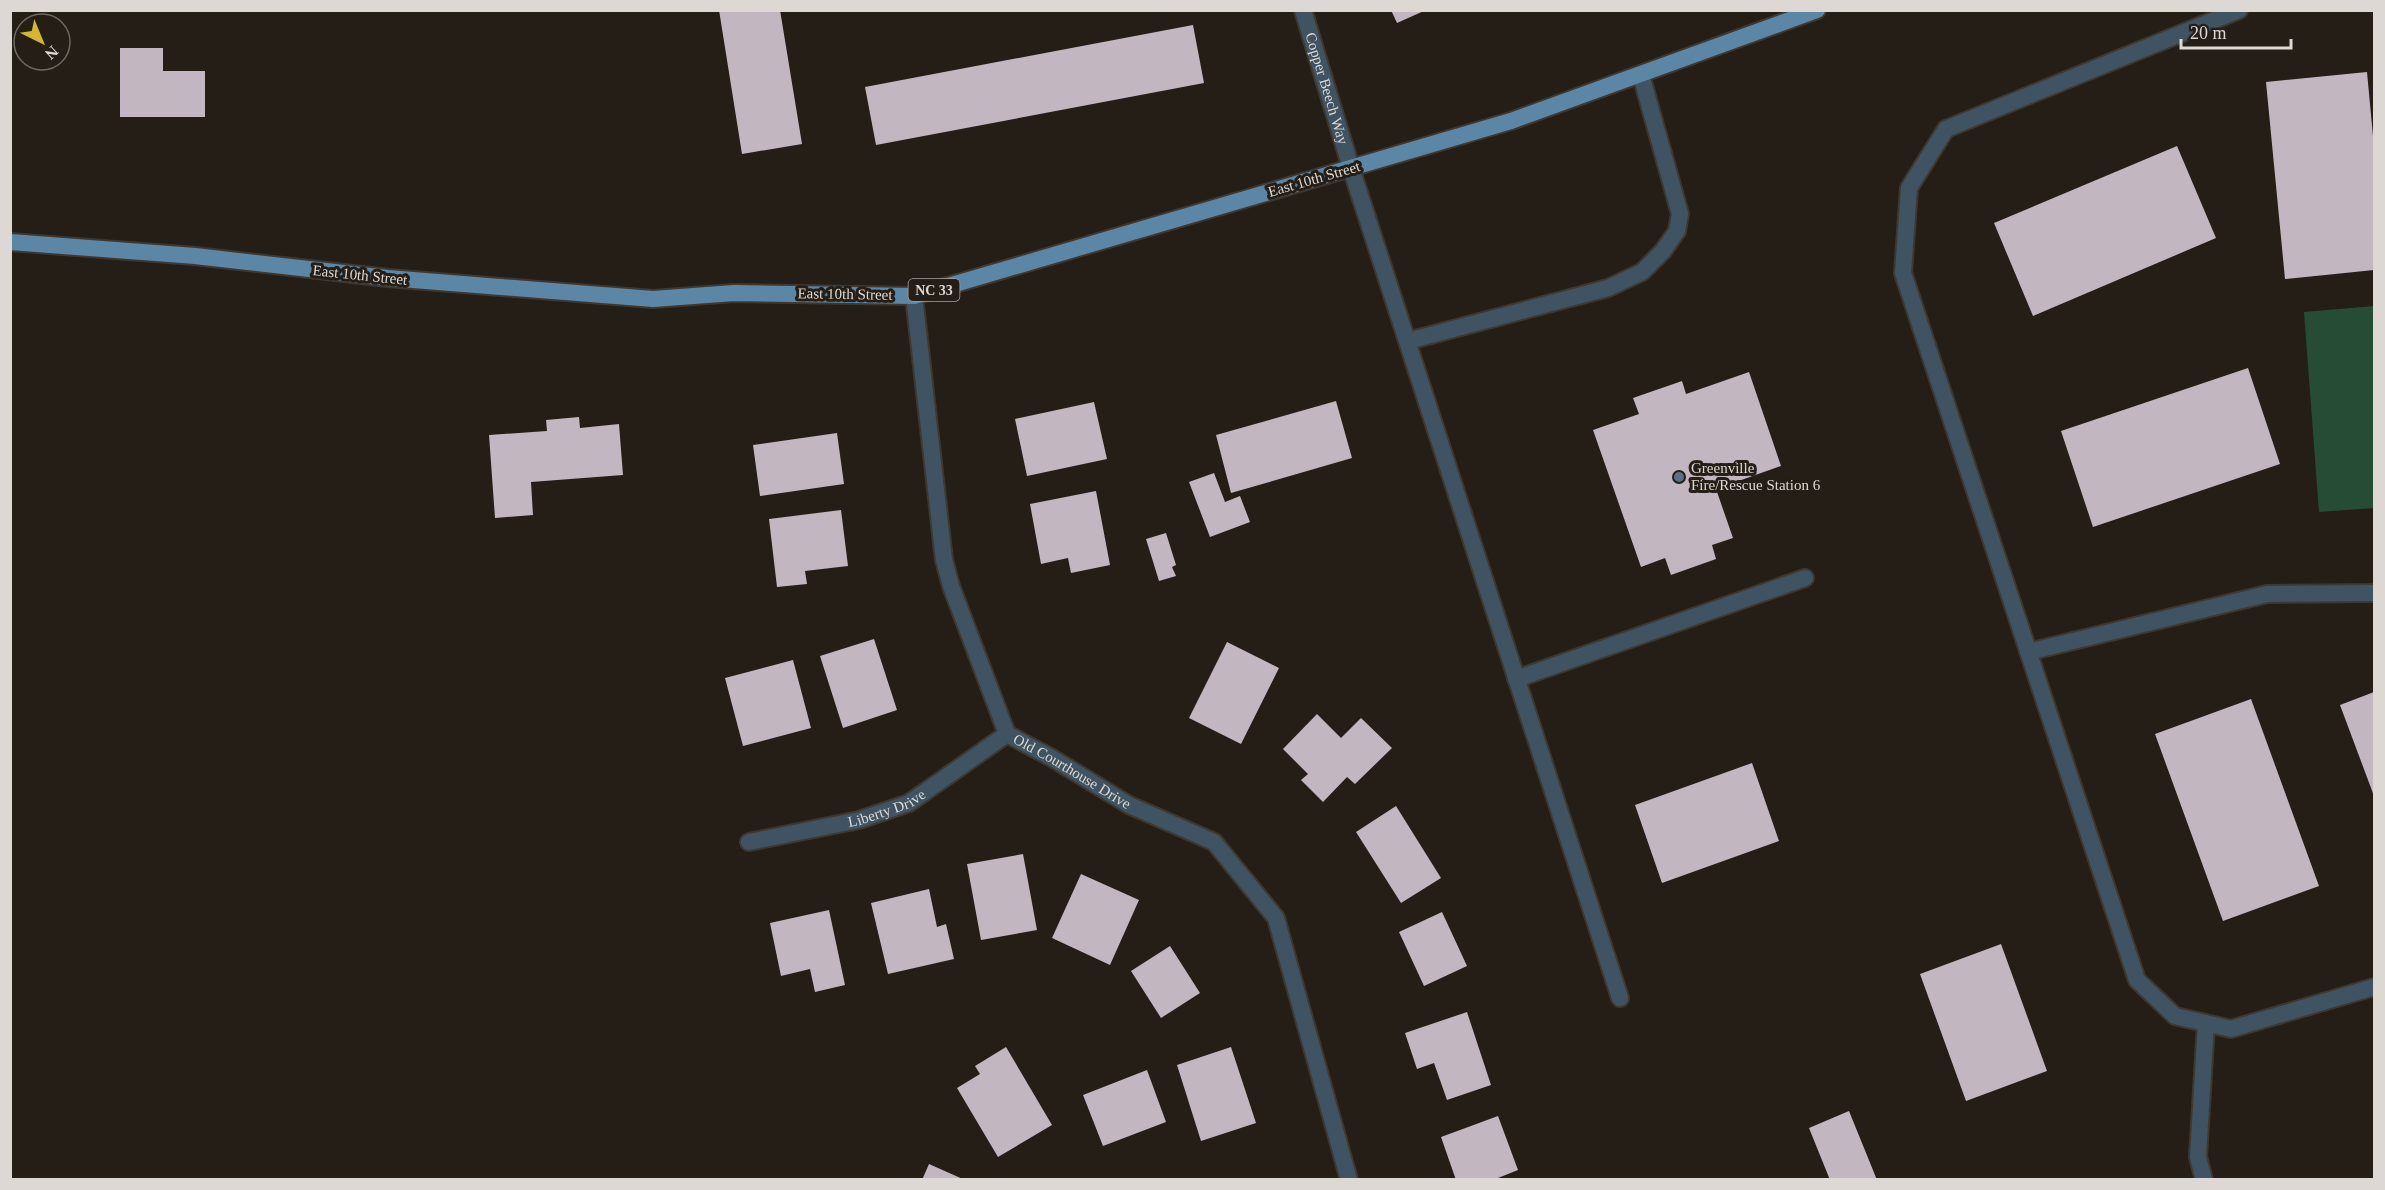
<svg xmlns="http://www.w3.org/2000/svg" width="2385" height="1190" viewBox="0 0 2385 1190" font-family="'Times New Roman',serif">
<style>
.green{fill:#274c36}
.building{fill:#c2b7c1}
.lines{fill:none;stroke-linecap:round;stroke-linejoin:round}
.service-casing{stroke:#3e3830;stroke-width:20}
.minor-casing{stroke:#3e3830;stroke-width:20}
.primary-casing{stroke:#3e3830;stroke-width:20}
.service{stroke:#3f5362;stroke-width:16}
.minor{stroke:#3f5362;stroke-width:16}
.primary{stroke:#5c86a5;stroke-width:16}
.service-dot{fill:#5c6f8a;stroke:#241e16;stroke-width:2}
.labels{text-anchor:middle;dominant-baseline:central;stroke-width:6;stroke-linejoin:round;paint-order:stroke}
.shield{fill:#241e16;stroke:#a6a09a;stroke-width:1.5}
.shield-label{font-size:14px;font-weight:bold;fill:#ddd8d3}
.street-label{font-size:15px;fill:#ddd8d3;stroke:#241e16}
.poi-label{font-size:15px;fill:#ddd8d3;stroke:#241e16;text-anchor:start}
</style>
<rect width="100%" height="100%" fill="#241e16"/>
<path class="green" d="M2374 306V508L2319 512 2304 312Z"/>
<path class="building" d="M719 10H780L802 144 742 154Z
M1391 10H1426L1397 23Z
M1193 25 1204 83 876 145 865 87Z
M120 48H163V71H205V117H120Z
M2367 72 2374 147V270L2285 279 2266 82Z
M2177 146 2216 238 2033 316 1994 223Z
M2248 368 2280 464 2093 527 2061 431Z
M1749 372 1781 466 1716 489 1733 538 1712 545 1716 559 1671 575 1665 558 1641 567 1593 430 1639 414 1633 398 1682 381 1686 394Z
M1336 401 1352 458 1231 493 1216 435Z
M1094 402 1107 459 1027 476 1015 419Z
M579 417 580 428 619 424 623 475 531 482 533 515 495 518 489 435 547 431 546 420Z
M837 433 844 484 760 496 753 445Z
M1214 473 1225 502 1240 496 1250 522 1210 537 1189 482Z
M1096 491 1110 565 1071 573 1068 558 1041 564 1030 504Z
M841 510 848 566 805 571 807 584 777 587 769 519Z
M1166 533 1176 565 1172 567 1176 576 1159 581 1146 539Z
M874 639 897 710 843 728 820 656Z
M1227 642 1279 668 1241 744 1189 718Z
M793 660 811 728 743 746 725 678Z
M2374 692V796L2340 705Z
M2251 699 2319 886 2223 921 2155 734Z
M1317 714 1341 738 1361 718 1392 748 1355 784 1347 777 1323 802 1301 780 1308 774 1283 749Z
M1752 763 1779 841 1662 883 1635 805Z
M1396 806 1441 878 1401 903 1356 832Z
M1023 854 1037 930 981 940 967 864Z
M1081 874 1139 900 1110 965 1052 938Z
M929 889 937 927 946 924 954 959 888 974 871 903Z
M829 910 845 985 815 992 810 969 781 976 770 923Z
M1442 912 1467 966 1424 986 1399 932Z
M2001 944 2047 1071 1966 1101 1920 974Z
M1170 946 1200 993 1161 1018 1131 971Z
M1467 1012 1491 1085 1447 1100 1434 1063 1417 1069 1405 1033Z
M1006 1047 1052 1125 998 1157 957 1088 980 1074 975 1066Z
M1231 1047 1256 1123 1201 1141 1177 1065Z
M1147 1070 1166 1122 1103 1146 1083 1095Z
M1849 1111 1877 1180H1830L1809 1128Z
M1498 1116 1518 1170 1493 1180H1456L1441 1137Z
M929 1164 965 1180H922Z"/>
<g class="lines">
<defs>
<path id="service" d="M2239 10 1946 129 1909 188 1903 273 2137 980 2175 1016 2231 1029 2374 987
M1351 168 1620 998
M1408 341 1608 288 1642 272 1663 251 1677 231 1680 214 1641 75
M2028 652 2267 594 2374 593
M1516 679 1805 578
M2204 1180 2198 1157 2206 1023"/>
<g id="minor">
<path id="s1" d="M1303 10 1351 168"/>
<path id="s2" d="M914 296 944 560 951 586 1007 734 1052 758 1129 805 1214 842 1276 918 1349 1180"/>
<path id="s3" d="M749 842 859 820 909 803 1007 734"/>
</g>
<path id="primary" d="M10 242 195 256 388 278 653 299 734 293 914 296 1511 121 1817 10"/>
</defs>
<use href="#service" class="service-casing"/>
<use href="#minor" class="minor-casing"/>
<use href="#primary" class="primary-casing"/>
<use href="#service" class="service"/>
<use href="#minor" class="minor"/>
<use href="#primary" class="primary"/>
</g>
<circle class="service-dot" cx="1679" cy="477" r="6"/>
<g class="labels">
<rect class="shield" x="908.5" y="279" width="51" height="22" rx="4.5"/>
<g class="shield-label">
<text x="934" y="290">NC 33</text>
</g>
<g class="street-label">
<text stroke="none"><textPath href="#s1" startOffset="82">Copper Beech Way</textPath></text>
<text transform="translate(1314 179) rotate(-16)">East 10th Street</text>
<text transform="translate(360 275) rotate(6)">East 10th Street</text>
<text transform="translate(845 294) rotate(1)">East 10th Street</text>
<text stroke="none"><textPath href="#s2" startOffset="526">Old Courthouse Drive</textPath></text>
<text stroke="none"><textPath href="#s3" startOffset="142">Liberty Drive</textPath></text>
</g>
<g class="poi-label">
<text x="1691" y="468">Greenville<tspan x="1691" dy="17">Fire/Rescue Station 6</tspan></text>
</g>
</g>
<rect width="2385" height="1190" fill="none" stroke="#ddd8d3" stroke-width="24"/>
<g transform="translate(42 42) rotate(137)"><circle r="28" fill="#241e16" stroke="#6e6862" stroke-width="1.5"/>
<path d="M0-4.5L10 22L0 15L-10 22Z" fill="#d6b534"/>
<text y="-9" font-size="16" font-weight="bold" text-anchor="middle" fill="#ddd8d3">N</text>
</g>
<path d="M2181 39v9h110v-9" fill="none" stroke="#ddd8d3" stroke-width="3"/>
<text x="2190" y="39" font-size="18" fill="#ddd8d3" stroke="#241e16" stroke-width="4.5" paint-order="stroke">20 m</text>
</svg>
